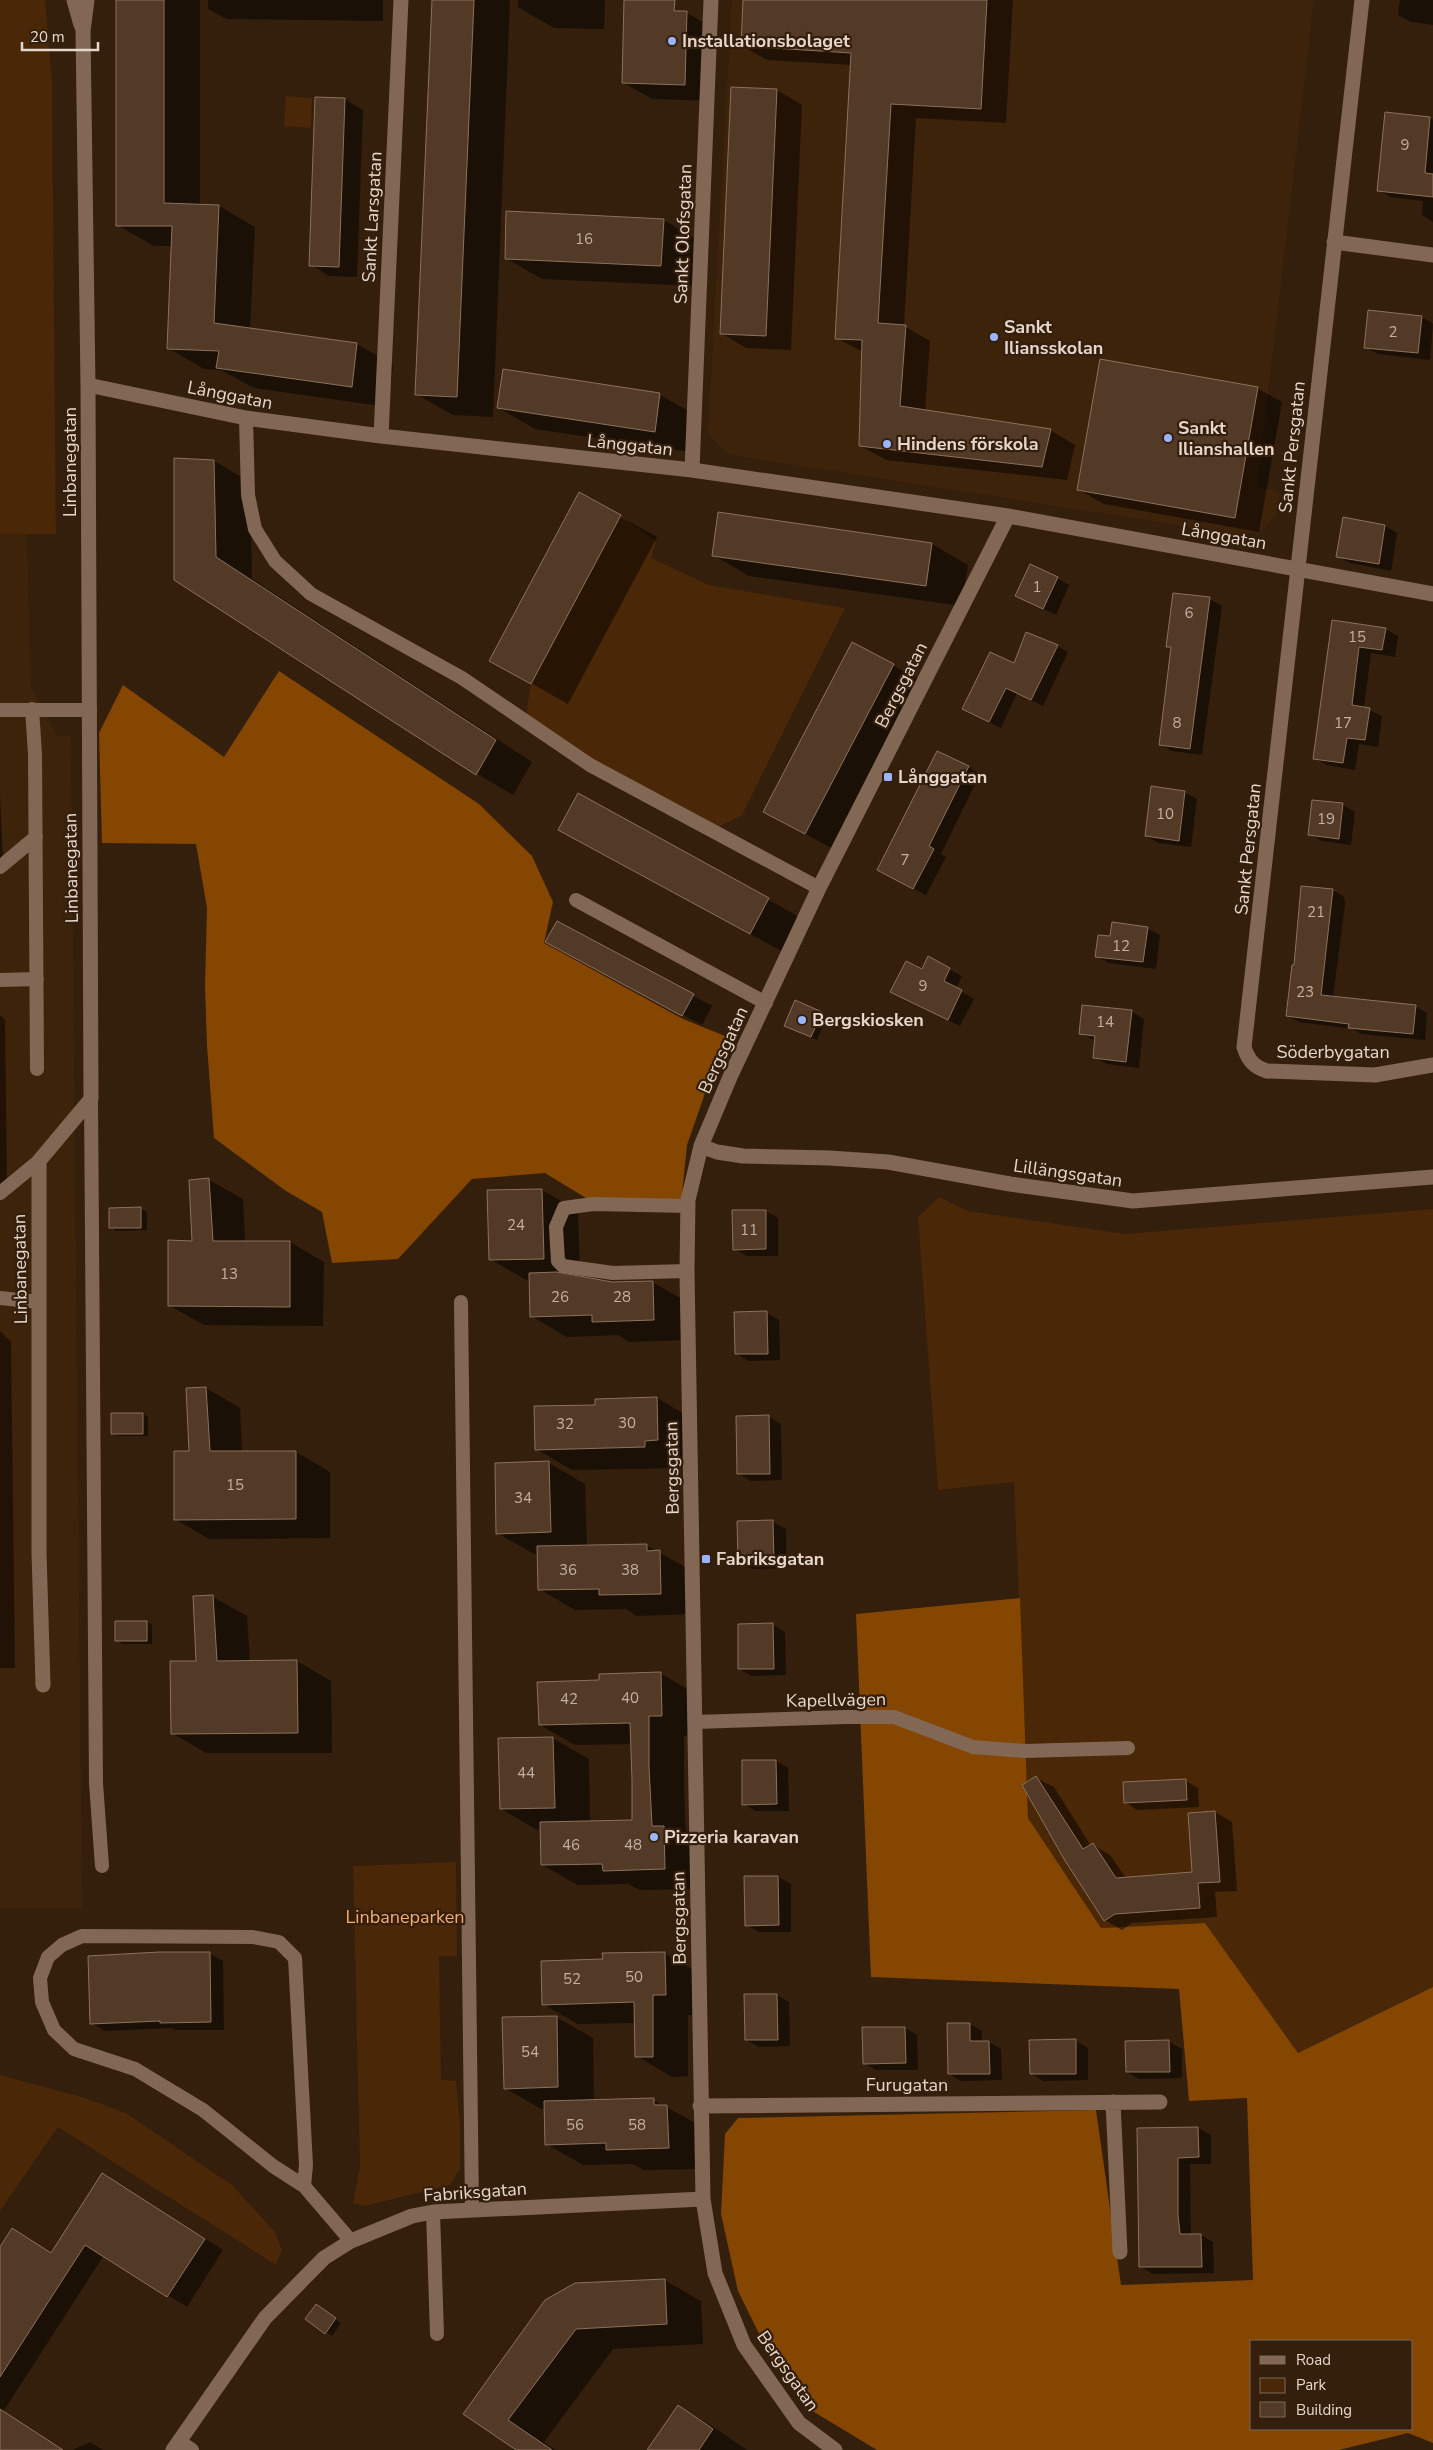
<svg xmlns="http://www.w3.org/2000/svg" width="1433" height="2450" viewBox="0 0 1433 2450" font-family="'Nunito Sans',sans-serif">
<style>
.built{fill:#3e230b}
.green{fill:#492707}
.forest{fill:#844601;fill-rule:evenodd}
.shadow{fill:#0007}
.building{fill:#523a27;stroke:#8c715d}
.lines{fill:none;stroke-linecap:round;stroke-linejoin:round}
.service{stroke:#826854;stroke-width:14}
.minor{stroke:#826854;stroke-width:15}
.poi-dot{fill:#9ab5fd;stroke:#341e0c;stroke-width:2}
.labels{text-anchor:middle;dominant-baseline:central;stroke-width:4.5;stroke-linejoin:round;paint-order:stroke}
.number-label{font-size:15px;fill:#c1b0a3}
.poi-label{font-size:18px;font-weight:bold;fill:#e6d7cc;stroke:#341e0c;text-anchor:start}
.street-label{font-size:18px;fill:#e6d7cc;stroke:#341e0c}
.park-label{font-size:18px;fill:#f4ac73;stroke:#341e0c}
</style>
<rect width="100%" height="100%" fill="#341e0c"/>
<path class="built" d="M732 0H1314L1257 487 1280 492 1277 514 1262 530 1241 535 731 455 719 446 708 433Z
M0 534H27L31 686 57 735 71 737 82 1908H0Z"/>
<path class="green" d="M0 0H45L52 82 56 534H0Z
M286 96 312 98 311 128 284 126Z
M621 515 656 542 651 558 709 585 845 608 742 815 718 827 590 765 526 715 531 684Z
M939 1197 968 1211 1125 1234 1433 1209V1987L1298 2053 1205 1923 1101 1928 1028 1818 1014 1482 938 1490 918 1217Z
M456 1862 457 1956H439L441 2080 456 2081 460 2124V2169L450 2185 365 2206 353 2203 360 2167 353 1866Z
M0 2075 85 2098 126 2113 232 2185 275 2232 282 2250 276 2265 58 2127 0 2211Z"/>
<path class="forest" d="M279 671 479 804 532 856 553 902 544 943 683 1019 725 1036 687 1145 681 1204 586 1198 545 1173 472 1179 398 1259 332 1263 322 1212 286 1191 214 1138 207 1046 205 986 207 908 196 844 102 843 99 733 123 685 224 757Z
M1020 1598 1028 1818 1101 1928 1205 1923 1298 2053 1433 1987V2443L1408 2433 1339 2450H877L814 2412 772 2360 738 2291 721 2214 725 2134 738 2118 1096 2110 1121 2285 1253 2280 1247 2098 1189 2101 1179 1989 871 1977 856 1614ZM1252 2341H1412V2429H1252Z"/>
<path class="shadow" d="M117 0H200V206H219L255 227 250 330 357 344 393 365 388 407 254 388 221 370 204 369 168 348 173 246H154L117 225Z
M208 0H383V21L227 19 208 9Z
M433 0H510L493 417 453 415 416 394Z
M518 0H605L604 29 554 28 518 7Z
M744 0H1013L1006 123 916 118 904 326 930 341 925 412 1050 430 1075 445 1067 480 886 460 861 446 863 352 836 338 852 65 767 60 742 46Z
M1400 0H1433V25L1411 22 1398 15Z
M687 13 715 29 714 101 652 99 624 83Z
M777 90 802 105 791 350 746 348 721 333Z
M345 99 363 110 357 277 329 276 311 265Z
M1430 118 1433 120V222L1422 215 1423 201 1391 197 1379 190Z
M508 212 664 220 700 241 697 286 542 279 506 258Z
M1422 317 1433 324 1430 360 1378 354 1365 347Z
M504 370 660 395 696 415 691 452 535 429 499 408Z
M1257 388 1282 402 1259 532 1104 504 1079 490Z
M214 461 250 482 252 579 532 762 513 795 477 774 176 580Z
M580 494 657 537 568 704 527 681Z
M1344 519 1385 526 1397 533 1391 571 1350 563 1337 556Z
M932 544 968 565 962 606 749 576 713 555Z
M1057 578 1069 585 1056 615 1017 596Z
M1209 599 1222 606 1202 755 1172 751 1160 744 1172 649 1168 646Z
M1333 622 1385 629 1398 636 1395 657 1371 653 1364 708 1382 716 1378 747 1359 744 1355 770 1327 765 1314 758Z
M1057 646 1068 652 1043 706 1017 693 1001 728 974 715 1014 665Z
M893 665 930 686 842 854 765 812Z
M968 767 980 774 941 854 946 857 926 895 891 877Z
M1184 792 1197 799 1191 847 1158 843 1146 836Z
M0 793 3 859 0 862Z
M578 795 805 920 787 954 596 850Z
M1313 801 1343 805 1355 812 1351 845 1322 841 1310 834Z
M1333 890 1344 897 1345 904 1333 998 1415 1006 1427 1013 1425 1040 1361 1034 1353 1029 1299 1022 1287 1015 1295 967Z
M558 922 712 1006 702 1025 566 953Z
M1147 928 1160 935 1156 969 1109 963 1096 956 1111 938Z
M928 958 962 976 956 989 974 999 960 1026 904 999Z
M1131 1011 1144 1019 1139 1068 1107 1064 1094 1057 1096 1041 1080 1033Z
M822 1013 827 1016 817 1040 792 1029Z
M0 1015 5 1020 7 1182 0 1188Z
M209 1180 243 1199 245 1242H290L324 1262 323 1326 204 1325 170 1306 193 1242Z
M542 1190 578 1211 580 1277 613 1283 652 1282 689 1303 690 1340 629 1342 618 1335 567 1337 531 1316 530 1280H526L490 1259 489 1191Z
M141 1209 147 1212V1230L116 1231 111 1227Z
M766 1211 778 1218V1256H747L734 1249Z
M767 1313 779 1320 780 1360 748 1361 736 1353Z
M0 1331 11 1342 15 1668H0Z
M206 1388 240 1408 242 1452H296L330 1472V1538L209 1539 175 1519Z
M657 1398 693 1419 694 1461H681V1468L572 1470 536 1449 597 1406Z
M143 1414 148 1417V1436H118L112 1433Z
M769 1417 781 1424 782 1480 751 1481 739 1474Z
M549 1463 585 1484 587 1547 646 1545 696 1573 697 1614 637 1616 626 1609 575 1610 539 1589 538 1554H534L497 1533Z
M739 1522H773L786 1529V1568L752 1569 739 1562Z
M194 1597H213L247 1616 250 1662 297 1661 331 1681 332 1753H206L172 1733 197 1662Z
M147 1622 152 1625V1644H122L117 1640Z
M773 1625 785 1632 786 1675 752 1676 739 1669Z
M660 1673 696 1694 697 1735 684 1736V1788L686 1840 699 1847 700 1889 640 1890 628 1884 578 1885 542 1865 541 1829 537 1830 501 1809 552 1738 589 1759 590 1822 633 1821 632 1744 575 1745 540 1725 600 1681Z
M776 1761 788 1768 789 1811H756L743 1804Z
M1036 1778 1054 1787 1091 1846 1093 1845 1110 1855 1126 1878 1193 1873 1190 1814 1215 1812 1232 1822 1237 1891 1215 1892 1217 1917 1132 1923 1122 1930 1105 1920Z
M1186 1781 1198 1788 1199 1807 1137 1810 1125 1802Z
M778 1877 791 1884V1932H759L746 1925 745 1878Z
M209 1953 223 1961 224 2030H175L171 2028 105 2031 92 2023Z
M664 1953 699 1973 700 2015H688V2076L672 2077 637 2056 636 2023 578 2024 543 2004 604 1961Z
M777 1995 789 2002 790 2046 759 2047 746 2040V1996Z
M556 2017 593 2038 594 2101 653 2100 703 2127 704 2169 644 2170 633 2164 583 2165 546 2144 545 2109H541L505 2088Z
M970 2024 982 2031V2042H989L1001 2049 1002 2080 961 2081 949 2074Z
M905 2028 917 2035 918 2070H876L864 2063Z
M1076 2041 1088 2048V2080L1043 2081 1031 2073Z
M1127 2042H1169L1182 2049V2078L1139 2079 1127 2072Z
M1198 2128 1211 2135V2164H1190L1191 2235H1201L1213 2242 1214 2273 1153 2274 1141 2267 1138 2129Z
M102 2174 223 2250 187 2307 104 2255 3 2412 63 2450H0V2249L13 2230 52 2254Z
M664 2280 701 2301 703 2344 613 2349 544 2442 555 2450H512L514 2447 465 2414 546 2301Z
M322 2309 341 2323 332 2336 307 2319Z
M678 2407 715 2428 747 2450H649Z
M90 2442 103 2450H73Z"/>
<path class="building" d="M116 0H164V203L219 205 214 323 357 343 352 387 216 368 219 351 167 349 172 226H116Z
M432 0H474L457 397 415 395Z
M624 0H675L674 11H687L685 85 622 83Z
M743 0H987L981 109 891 104 878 323 906 325 900 406 1051 429 1042 467 859 446 862 340 835 339 851 53 741 46Z
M731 87 777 89 766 336 720 334Z
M315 97 345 98 339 267 309 266Z
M1385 112 1430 117 1425 173 1433 174V197L1377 191Z
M506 211 664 219 661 266 505 259Z
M1368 310 1422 316 1418 353 1364 348Z
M1100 359 1258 387 1235 518 1077 490Z
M503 369 660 393 655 432 497 408Z
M174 458 214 460 216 557 496 740 476 775 174 580Z
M579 492 621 515 531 684 489 661Z
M718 512 932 543 926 586 712 556Z
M1343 517 1385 525 1379 564 1336 557Z
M1030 564 1058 577 1043 609 1015 596Z
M1173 593 1210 597 1190 749 1159 745 1171 647H1166Z
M1332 620 1386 628 1382 650 1359 647 1352 705 1370 708 1365 740 1347 738 1343 763 1313 759Z
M1026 632 1058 645 1031 700 1006 688 989 722 962 709 990 652 1014 663Z
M852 642 894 664 805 834 763 812Z
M937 751 969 766 929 846 934 849 913 889 877 870Z
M1151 786 1185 791 1179 841 1145 836Z
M578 793 769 898 750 934 558 830Z
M1312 800 1343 803 1339 839 1308 835Z
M1301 886 1333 889 1321 995 1416 1005 1413 1034 1348 1028 1349 1024 1286 1016 1292 965H1294Z
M557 921 694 994 682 1016 545 942Z
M1112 922 1148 927 1143 962 1095 957 1098 935 1110 936Z
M928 956 950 968 944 981 962 990 948 1020 890 992 906 961 922 969Z
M795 1000 822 1012 811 1037 784 1026Z
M1082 1005 1132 1010 1126 1062 1093 1058 1095 1036 1079 1034Z
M209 1178 213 1241H290V1307L168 1306V1240L192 1241 189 1180Z
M542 1189 544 1259 489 1260 487 1190Z
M141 1207V1228H109V1208Z
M732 1210H766V1249L733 1250Z
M557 1272 612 1282 653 1281 654 1320 592 1322V1315L530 1317 529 1273Z
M767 1311 768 1354H735L734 1312Z
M206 1387 210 1451H296V1519L174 1520V1451H189L186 1388Z
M657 1397 658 1440 645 1441V1447L535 1450 534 1406 595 1405V1399Z
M111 1413H143V1434H111Z
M769 1415 770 1474H737L736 1416Z
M549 1461 551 1532 496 1534 495 1463Z
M773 1520 774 1562H738L737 1521Z
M647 1544V1551L660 1550 661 1594 599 1595V1589L538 1590 537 1546Z
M213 1595 217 1661 297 1660 298 1733 171 1734 170 1661H196L193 1596Z
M115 1621H147V1641H115Z
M773 1623 774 1669H738V1624Z
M661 1672 662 1716H649V1767L652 1826H664L665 1869 603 1871 602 1864 541 1865 540 1822 632 1820V1780L630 1723 539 1725 537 1682 599 1680V1674Z
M553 1737 555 1808 500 1809 498 1738Z
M742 1760H776L777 1804 742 1805Z
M1036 1776 1083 1849 1093 1843 1116 1878 1192 1872 1188 1813 1215 1811 1220 1882 1198 1883 1200 1908 1115 1914 1104 1921 1064 1859 1022 1785Z
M1186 1779 1187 1800 1124 1803 1123 1782Z
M744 1876H778L779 1925 745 1926Z
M159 1952H210L211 2022 160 2023V2021L90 2024 88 1956Z
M665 1952 666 1995H653V2057H635L634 2002 542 2005 541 1961 603 1959 602 1953Z
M744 1994H777L778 2040H745Z
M557 2016 558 2087 504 2089 502 2017Z
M947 2023H970V2041H989L990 2074H948Z
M862 2027H905L906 2063 863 2064Z
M1076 2039V2074H1030L1029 2040Z
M1169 2040 1170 2072H1126L1125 2041Z
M654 2098V2105H667L669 2148 606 2150V2143L545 2145 544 2101Z
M1198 2127 1199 2157 1178 2158V2215L1180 2234H1201L1202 2267H1139L1137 2128Z
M102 2173 205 2239 167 2297 85 2245 0 2377V2247L12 2228 51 2253Z
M665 2279 667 2324 576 2329 508 2420 552 2450H516L463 2414 545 2300 575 2283Z
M316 2304 336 2318 325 2334 305 2319Z
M678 2405 713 2429 699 2450H647Z
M0 2409 63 2450H0Z"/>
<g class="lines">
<path class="service" d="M246 418 248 495 255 529 275 561 311 594 462 678 590 765 819 888
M32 709 35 754 37 1069
M0 710H90
M0 867 36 837
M576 900 766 1003
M0 980 37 979
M91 1099 96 1783 102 1866
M0 1193 39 1161
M687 1271 613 1273 563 1266 558 1261 556 1227 564 1208 593 1204 688 1206
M0 1298 39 1302
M461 1302 472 2210
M695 1722 846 1717H894L973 1747 1025 1751 1128 1748
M304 2186 306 2165 295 1958 279 1942 253 1937 82 1936 62 1945 48 1957 40 1978 42 2002 54 2030 74 2049 135 2069 203 2110 273 2166 304 2186 351 2241
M433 2212 437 2334
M179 2441 192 2450"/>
<path class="minor" d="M74 0 81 25
M1362 0 1244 1047C1248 1060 1254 1067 1267 1071L1375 1075 1433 1065
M1334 242 1433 255
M88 385 246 418 381 436 692 470 1008 516 1433 594
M381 436 401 0
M692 470 711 0
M701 1146 717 1152 743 1156 830 1158 888 1162 1010 1184 1133 1201 1433 1177
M43 1685 39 1552V1161L91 1099 88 385 83 31 87 0
M1113 2102 1120 2252
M700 2106 1160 2102
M173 2450 265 2318 324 2258 351 2241 412 2216 433 2212 703 2199
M835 2450 799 2423 744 2345 715 2273 703 2199 687 1271 688 1200 701 1146 730 1077 819 888 1008 516"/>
</g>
<g class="poi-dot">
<circle cx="672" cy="41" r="5"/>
<circle cx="994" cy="337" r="5"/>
<circle cx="1168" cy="438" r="5"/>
<circle cx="887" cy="444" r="5"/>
<rect x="883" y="772" width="10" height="10" rx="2.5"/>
<circle cx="802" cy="1020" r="5"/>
<rect x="701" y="1554" width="10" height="10" rx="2.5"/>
<circle cx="654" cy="1837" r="5"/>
</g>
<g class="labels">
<g class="number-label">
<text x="1405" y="145">9</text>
<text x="584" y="239">16</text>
<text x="1393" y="332">2</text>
<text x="1037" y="587">1</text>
<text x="1189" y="613">6</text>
<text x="1357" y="637">15</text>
<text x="1177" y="723">8</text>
<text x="1343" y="723">17</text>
<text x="1165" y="814">10</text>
<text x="1326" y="819">19</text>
<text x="905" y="860">7</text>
<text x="1316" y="912">21</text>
<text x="1121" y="946">12</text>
<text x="923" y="986">9</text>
<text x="1305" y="992">23</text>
<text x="1105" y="1022">14</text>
<text x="516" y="1225">24</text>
<text x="749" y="1230">11</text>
<text x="229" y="1274">13</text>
<text x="560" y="1297">26</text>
<text x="622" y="1297">28</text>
<text x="627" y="1423">30</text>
<text x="565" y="1424">32</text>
<text x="235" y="1485">15</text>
<text x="523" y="1498">34</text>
<text x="568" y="1570">36</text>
<text x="630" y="1570">38</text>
<text x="630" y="1698">40</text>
<text x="569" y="1699">42</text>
<text x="526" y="1773">44</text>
<text x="571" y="1845">46</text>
<text x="633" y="1845">48</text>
<text x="634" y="1977">50</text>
<text x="572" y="1979">52</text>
<text x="530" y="2052">54</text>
<text x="575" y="2125">56</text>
<text x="637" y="2125">58</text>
</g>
<g class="poi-label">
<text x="682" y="41">Installationsbolaget</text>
<text x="1004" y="327">Sankt<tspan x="1004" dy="21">Iliansskolan</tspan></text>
<text x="1178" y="428">Sankt<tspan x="1178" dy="21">Ilianshallen</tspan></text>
<text x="897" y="444">Hindens förskola</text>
<text x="898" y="777">Långgatan</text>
<text x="812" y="1020">Bergskiosken</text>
<text x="716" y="1559">Fabriksgatan</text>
<text x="664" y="1837">Pizzeria karavan</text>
</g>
<g class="street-label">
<text transform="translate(372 217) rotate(-87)">Sankt Larsgatan</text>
<text transform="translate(683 234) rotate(-88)">Sankt Olofsgatan</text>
<text transform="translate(230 395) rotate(11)">Långgatan</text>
<text transform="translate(630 445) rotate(6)">Långgatan</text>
<text transform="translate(1292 447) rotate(-84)">Sankt Persgatan</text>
<text transform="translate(70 462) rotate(-90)">Linbanegatan</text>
<text transform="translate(1224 536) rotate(10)">Långgatan</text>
<text transform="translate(901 685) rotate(-63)">Bergsgatan</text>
<text transform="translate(1248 849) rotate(-84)">Sankt Persgatan</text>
<text transform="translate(71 868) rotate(-91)">Linbanegatan</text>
<text transform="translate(723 1050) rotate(-65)">Bergsgatan</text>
<text x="1333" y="1052">Söderbygatan</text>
<text transform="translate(1068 1173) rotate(8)">Lillängsgatan</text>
<text transform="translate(20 1269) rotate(-91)">Linbanegatan</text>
<text transform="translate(672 1468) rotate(-91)">Bergsgatan</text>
<text transform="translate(836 1700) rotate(-1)">Kapellvägen</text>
<text transform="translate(679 1918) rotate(-91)">Bergsgatan</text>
<text x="907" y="2085">Furugatan</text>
<text transform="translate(475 2192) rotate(-4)">Fabriksgatan</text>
<text transform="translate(788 2371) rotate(55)">Bergsgatan</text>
</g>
<g class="park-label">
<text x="405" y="1917">Linbaneparken</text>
</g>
</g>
<rect x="1250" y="2340" width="162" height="90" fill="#341e0c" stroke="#7b6859"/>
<rect x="1260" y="2356" width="25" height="8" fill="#826854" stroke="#7b6859"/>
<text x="1296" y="2365" font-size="15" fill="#e6d7cc">Road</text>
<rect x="1260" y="2378" width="25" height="15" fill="#492707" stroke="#7b6859"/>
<text x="1296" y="2390" font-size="15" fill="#e6d7cc">Park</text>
<rect x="1260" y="2402" width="25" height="15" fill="#523a27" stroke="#7b6859"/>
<text x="1296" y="2415" font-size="15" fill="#e6d7cc">Building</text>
<path d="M22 42v8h76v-8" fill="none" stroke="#e6d7cc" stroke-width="2.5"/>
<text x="30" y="42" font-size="15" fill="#e6d7cc" stroke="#341e0c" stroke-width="4" paint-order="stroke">20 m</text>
</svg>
